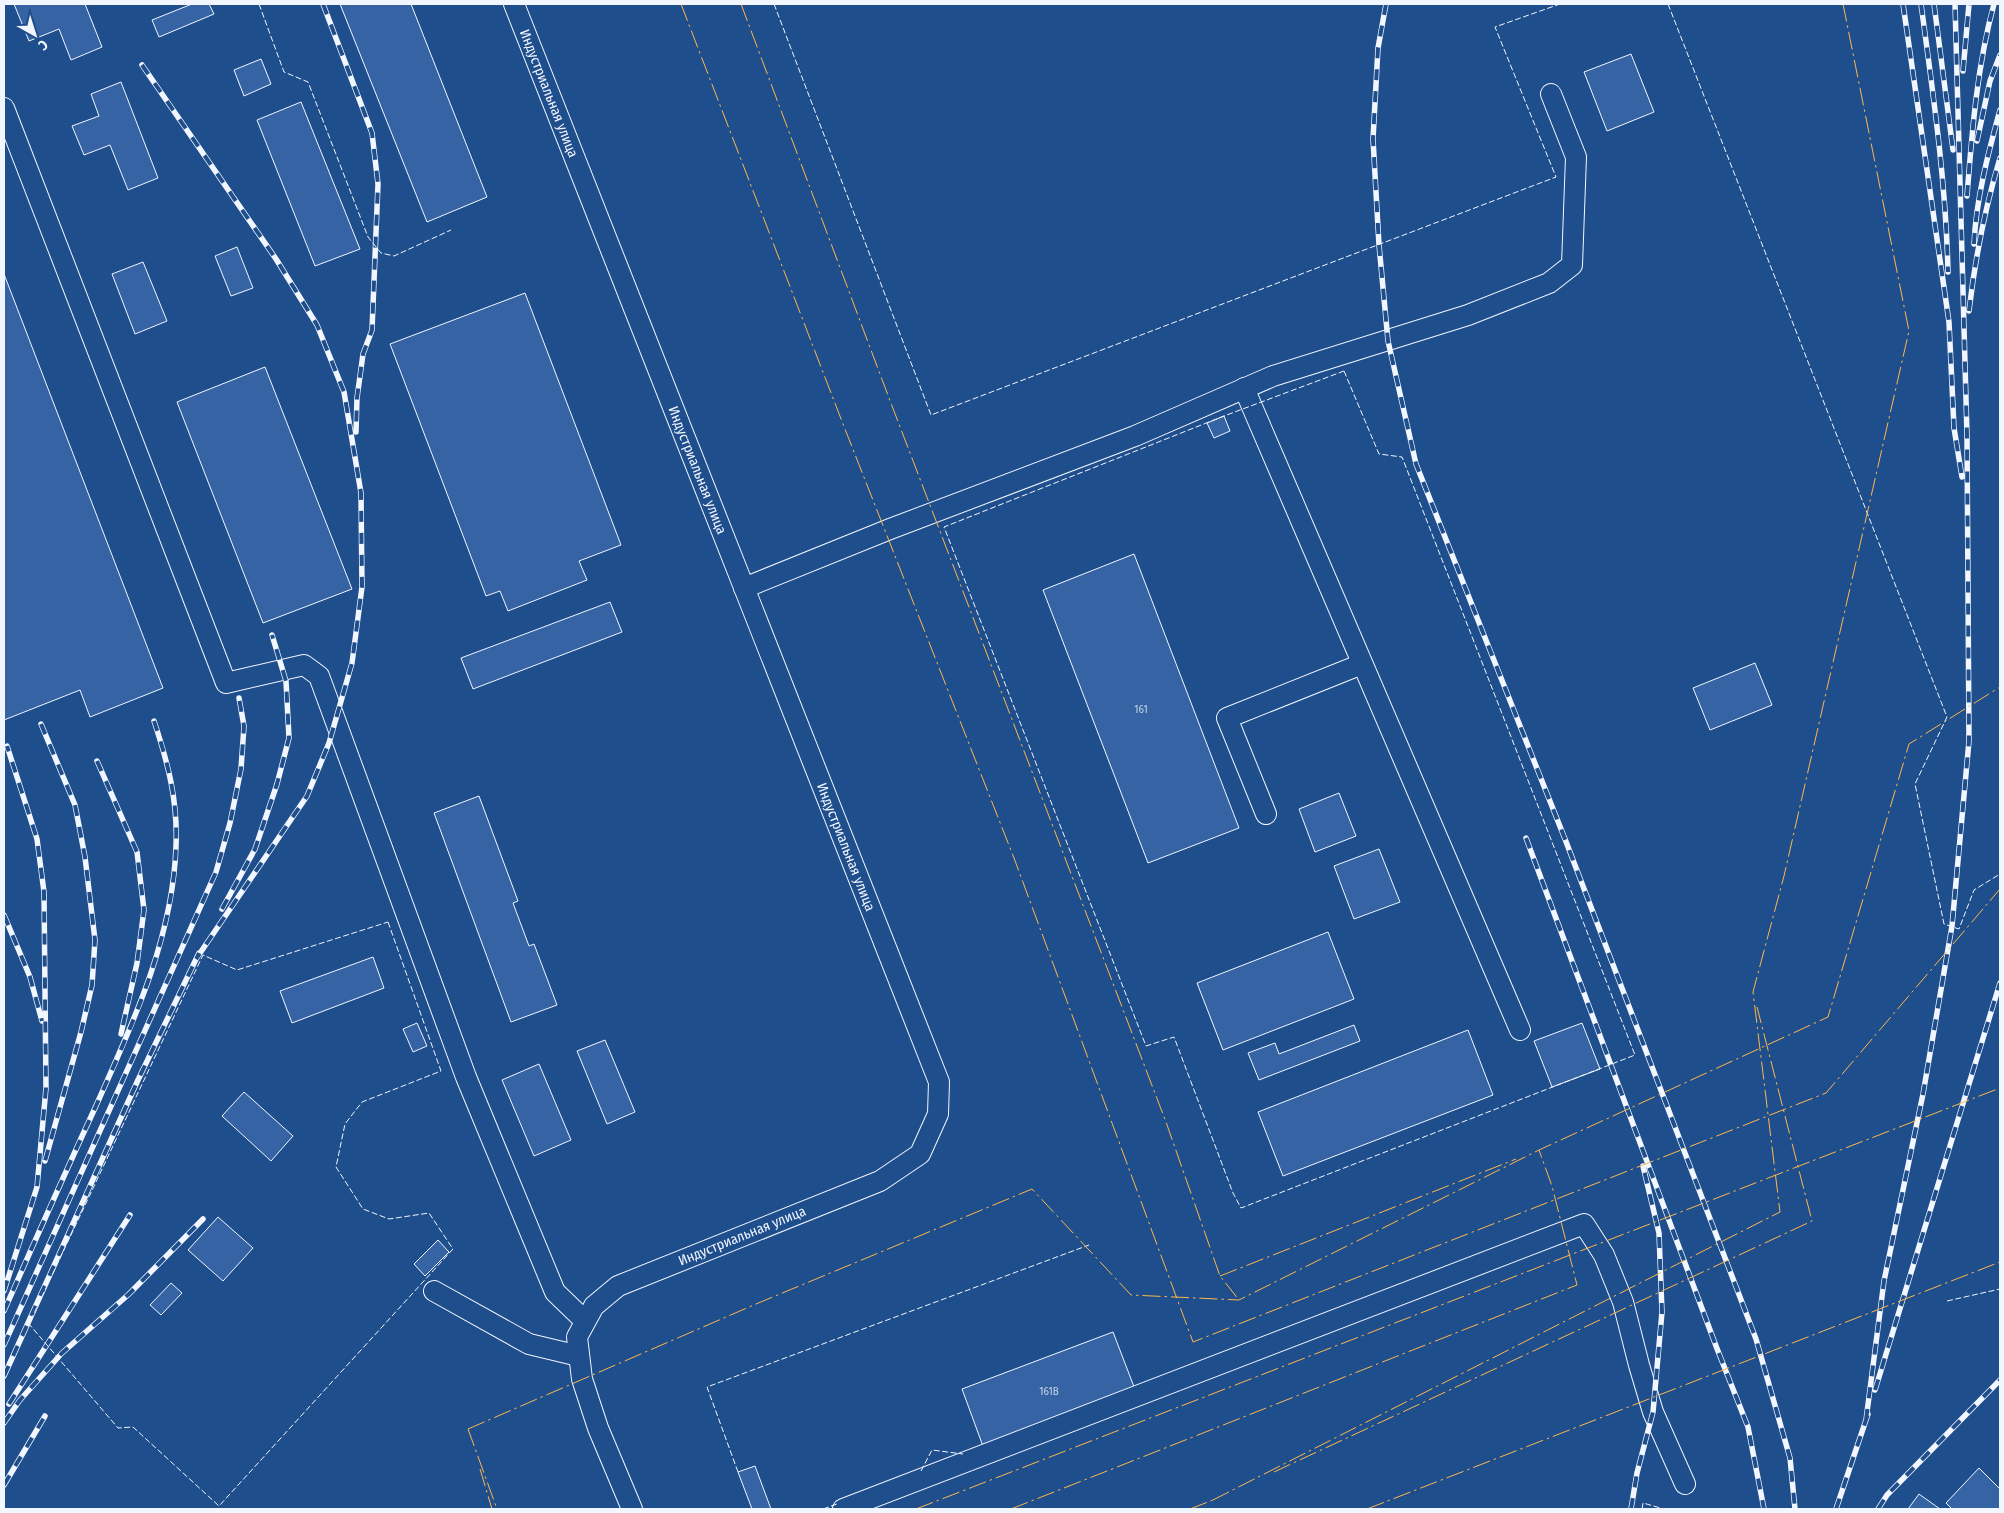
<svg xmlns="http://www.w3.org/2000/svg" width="2004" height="1513" viewBox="0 0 2004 1513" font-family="'Fira Sans Condensed',sans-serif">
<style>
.building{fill:#3563a3;stroke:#f2f6ff}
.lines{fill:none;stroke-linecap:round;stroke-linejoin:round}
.minor-casing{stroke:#f2f6ff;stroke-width:22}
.minor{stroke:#1f4e8c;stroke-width:20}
.rail-casing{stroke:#f2f6ff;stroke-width:5.5}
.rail{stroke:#1f4e8c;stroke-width:4;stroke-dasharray:11;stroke-linecap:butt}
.fence{stroke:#f2f6ff;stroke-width:1;stroke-dasharray:6 2.5;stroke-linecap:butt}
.power{stroke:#ffb74d;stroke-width:1;stroke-dasharray:18 4 2.5 4;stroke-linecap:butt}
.labels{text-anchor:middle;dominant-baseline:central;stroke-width:4;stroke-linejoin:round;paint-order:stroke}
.number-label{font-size:11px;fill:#c3d1e8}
.street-label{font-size:14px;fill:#f2f6ff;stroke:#1f4e8c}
</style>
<rect width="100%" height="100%" fill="#1f4e8c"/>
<path class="building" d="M14 4H85L102 47 71 60 59 29 29 41Z
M192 4H209L214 14 159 37 152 20Z
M340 4H411L487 197 427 222Z
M1631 54 1654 112 1607 131 1584 72Z
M261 59 271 84 244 96 234 70Z
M121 82 158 178 128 190 110 145 84 155 72 126 99 116 91 94Z
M301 102 360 249 315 266 257 120Z
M237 247 253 288 231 296 215 256Z
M143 262 167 321 135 334 112 274Z
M4 274 163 688 90 717 80 690 4 720Z
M525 293 621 545 579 561 587 580 508 611 500 591 486 596 390 344Z
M265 367 352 589 263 623 177 402Z
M1224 416 1230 431 1214 438 1207 423Z
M1134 554 1239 828 1148 863 1043 590Z
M610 602 622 632 473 689 461 658Z
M1755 663 1772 705 1710 730 1693 688Z
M1339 793 1356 836 1315 852 1299 809Z
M479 796 518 901 513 903 529 946 534 944 557 1005 511 1022 434 813Z
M1379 849 1400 902 1354 919 1334 866Z
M1328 932 1354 999 1223 1050 1197 983Z
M373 957 384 988 292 1023 280 991Z
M417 1023 427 1046 413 1052 403 1029Z
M1582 1023 1600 1069 1552 1087 1534 1041Z
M1354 1025 1360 1041 1259 1080 1248 1053 1275 1043 1279 1054Z
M1468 1030 1493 1095 1283 1176 1258 1112Z
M605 1040 635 1112 607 1124 577 1051Z
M539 1064 571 1140 534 1156 502 1080Z
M244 1092 293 1136 271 1161 222 1116Z
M218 1217 253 1248 223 1281 188 1250Z
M438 1240 449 1252 425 1276 414 1264Z
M171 1283 182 1293 161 1315 150 1305Z
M1113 1332 1136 1392 984 1449 962 1389Z
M755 1466 771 1509H752L738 1472Z
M1979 1468 2000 1489V1509H1952L1946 1503Z
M1919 1494 1940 1509H1908Z"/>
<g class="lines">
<defs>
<g id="minor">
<path id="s1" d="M514 4 939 1082 938 1114 920 1154 880 1181 618 1286 594 1306 577 1337 582 1379 598 1428 632 1509"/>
<path d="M4 108 226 683 304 665 319 676 466 1077 555 1292 585 1321"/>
<path d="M1244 388 1520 1030"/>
<path d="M744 588 890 529 1135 436 1273 376 1468 315 1549 283 1572 265 1576 157 1551 94"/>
<path d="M1266 814 1227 718 1362 664"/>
<path d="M434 1291 529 1344 579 1356"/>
<path d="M843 1509 1584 1224 1604 1255 1623 1302 1639 1365 1653 1412 1685 1484"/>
</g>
</defs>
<use href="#minor" class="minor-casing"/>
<use href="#minor" class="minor"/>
<defs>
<path id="rail" d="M323 4 372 133 378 184 372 330 363 354 357 398 356 432
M1386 4 1378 48 1373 139 1379 245 1388 341 1416 464 1565 839 1756 1339 1790 1458 1795 1509
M1903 4 1949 322 1954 428 1962 477
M1921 4C1933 93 1946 182 1948 272
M1934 4 1953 150
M142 65 276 259 317 325 344 392 361 493 362 587 352 663 329 743 307 796 196 959
M1963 71 1969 4
M1977 141 1990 81 2000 55
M1967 196C1972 132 1977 66 1994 4
M1974 244C1976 199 1988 154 2000 110
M1969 311C1975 259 1985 208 2000 158
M41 724 75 805 85 857 95 940 92 985 81 1032 45 1161
M97 761 137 852 144 910 137 963 121 1034
M1526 838 1716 1346 1748 1427 1764 1509
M222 909 255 849 277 784 289 738 286 681 272 635
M4 915 30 977 42 1021
M4 1291 37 1187 46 1088 44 892 37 839 7 746
M4 1311C34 1243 64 1175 95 1108 132 1025 173 939 176 846 178 801 168 763 154 721
M4 1345 216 872 230 823 241 769 244 726 239 698
M4 1376 138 1080 199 953
M1875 1390 2000 983
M9 1404 130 1215
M1866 1420 1884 1281 1923 1094 1952 926 1969 741 1967 435 1955 4
M4 1423 20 1400 62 1353 129 1294 203 1219
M4 1485 45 1416
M1631 1509 1637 1473 1653 1412 1662 1312 1659 1233 1643 1166
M1836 1509 1868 1414
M1878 1509 1887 1495 2000 1380"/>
</defs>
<use href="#rail" class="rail-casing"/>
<use href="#rail" class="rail"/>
<path class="fence" d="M259 4 284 72 308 82 368 237 381 253 394 256 451 230
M774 4 931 415 1556 177 1495 27 1560 4
M1668 4 1947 717 1915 784 1944 924 1959 929 1974 890 2000 874
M1344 371 1379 454 1402 457 1635 1055 1241 1208 1233 1193 1174 1037 1146 1046 944 527 1224 416Z
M388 922 441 1071 362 1102 345 1124 336 1167 363 1209 389 1219 429 1213 453 1249 219 1506 133 1427 118 1428 29 1324 203 955 237 970Z
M1947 1301 2000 1289
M921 1471 932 1450 963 1454
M738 1472 707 1387 1089 1245
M823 1509 837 1504
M1642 1509 1643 1503 1664 1509"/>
<path class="power" d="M681 4 843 424 1014 858 1193 1342 1826 1093 2000 889
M741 4 889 398 1166 1122 1220 1276 1239 1300
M1220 1276 1516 1159
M468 1429 756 1304 1032 1189 1131 1295 1239 1300 1539 1150 1828 1017 1909 744 2000 687
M468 1429 497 1509
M480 1469 492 1509
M1274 1472 1812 1221 1757 1007
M1213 1500 1780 1212 1753 992 1784 876 1909 331 1843 4
M916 1509 2000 1088
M1011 1509 1577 1285 1552 1186 1539 1150
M1190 1509 1213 1500
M1367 1509 2000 1262"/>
</g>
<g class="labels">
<g class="number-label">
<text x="1141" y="709">161</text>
<text x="1049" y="1391">161В</text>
</g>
<g class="street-label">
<text stroke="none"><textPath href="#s1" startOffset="96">Индустриальная улица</textPath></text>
<text stroke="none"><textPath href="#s1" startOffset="501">Индустриальная улица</textPath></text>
<text stroke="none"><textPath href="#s1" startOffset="906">Индустриальная улица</textPath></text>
<text transform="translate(742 1236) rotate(-22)">Индустриальная улица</text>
</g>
</g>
<rect width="2004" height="1513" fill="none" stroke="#f2f6ff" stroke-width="10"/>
<g transform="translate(35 35) rotate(141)" stroke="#1f4e8c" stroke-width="4" paint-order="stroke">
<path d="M0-4L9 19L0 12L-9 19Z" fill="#f2f6ff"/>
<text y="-8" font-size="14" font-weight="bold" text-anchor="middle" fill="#f2f6ff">С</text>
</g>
</svg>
